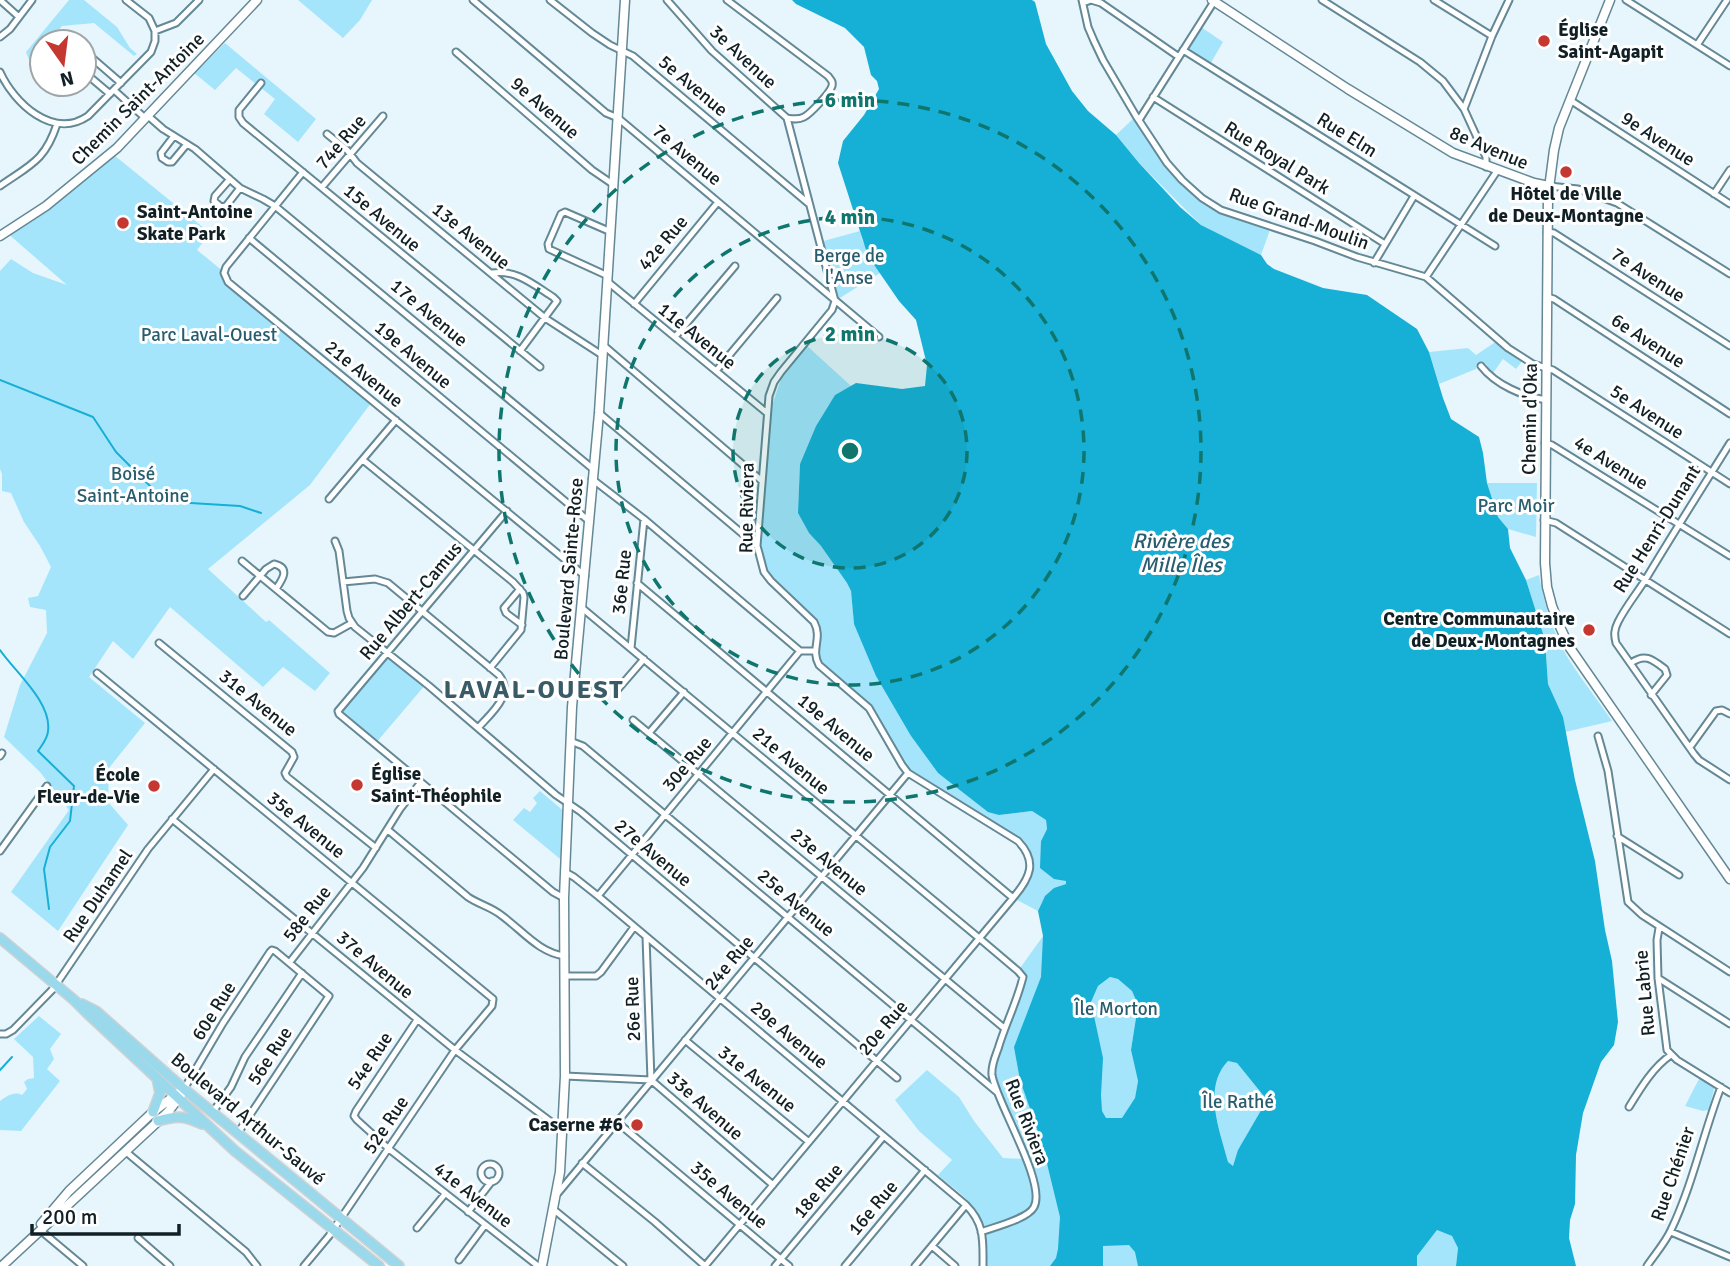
<svg xmlns="http://www.w3.org/2000/svg" width="1730" height="1266" viewBox="0 0 1730 1266" font-family="Signika,sans-serif">
<style>
.green{fill:#a4e5fc}
.water{fill:#16afd5;fill-rule:evenodd}
.lines{fill:none;stroke-linecap:round;stroke-linejoin:round}
.stream{stroke:#16afd5;stroke-width:2}
.street-casing{stroke:#648895;stroke-width:9}
.secondary-casing{stroke:#648895;stroke-width:11}
.primary-casing{stroke:#cfd2d3;stroke-width:12}
.street{stroke:#fff;stroke-width:5}
.secondary{stroke:#fff;stroke-width:8}
.primary{stroke:#9ad8eb;stroke-width:9}
.ring{fill:none;stroke:#0f766e;stroke-width:3.5;stroke-dasharray:12 9}
.poi-dot{fill:#c53731;stroke:#fff;stroke-width:2.5}
.labels{text-anchor:middle;dominant-baseline:central;stroke-width:6;stroke-linejoin:round;paint-order:stroke}
.poi-label{font-size:19px;font-weight:bold;fill:#112025;stroke:#fff;text-anchor:start}
.street-label{font-size:19px;fill:#112025;stroke:#fff}
.park-label{font-size:19px;fill:#285d6e;stroke:#fff}
.water-label{font-size:21px;font-style:italic;fill:#295e6e;stroke:#fff}
.district-label{font-size:26px;font-weight:bold;letter-spacing:2px;fill:#395b67;stroke:#fff}
.centre{fill:#0f766e;stroke:#fff;stroke-width:3.5}
.ring-label{font-size:21px;text-anchor:middle;font-weight:bold;fill:#0f766e;stroke:#fff;stroke-width:6;stroke-linejoin:round;paint-order:stroke}
</style>
<rect width="100%" height="100%" fill="#e7f6fc"/>
<path class="green" d="M69 0H84L117 27 130 48 137 54 134 56 94 23 62 26 50 42H42V83L32 67 26 52Z
M298 0H372L360 20 343 38Z
M1201 27 1223 42 1209 66 1185 50Z
M225 43 316 119 298 142 264 114 275 99 236 68 215 90 194 73Z
M1136 116 1182 180 1221 210 1271 227 1261 255 1201 225 1139 163 1116 135Z
M109 151 210 233 197 250 224 272 225 279 371 403 310 485 208 569 266 622 269 620 330 673 315 691 283 667 263 687 170 607 133 659 113 641 89 677 145 723 109 768 108 802 128 825 58 931 11 892 69 810 40 772 4 737 20 685 47 633 46 610 30 607 28 598 38 596 51 567 40 546 24 522 11 493 2 491V474L0 469V271L11 259 33 273 67 285 6 232 46 206Z
M860 231 862 240 880 273 835 301 820 242Z
M1497 341 1523 360 1516 369 1503 359 1493 373 1488 370 1487 365 1483 362 1477 365 1476 369 1439 384 1429 352 1468 348 1476 355Z
M806 345 851 386 835 395 816 426 803 457 800 464 798 513 809 533 821 546 847 583 851 591 854 624 911 736 938 773 999 815 1032 811 1046 820 1047 829 1041 841 1066 881V884C1049 890 1045 895 1038 911L1013 898 1029 874 1024 848 907 772 870 711 817 665 818 629 775 584 762 561 761 545 762 481 769 415 781 379Z
M1487 483H1537L1536 537 1508 529 1498 517Z
M1539 575C1544 603 1553 633 1568 658 1581 679 1598 700 1612 721L1565 732 1563 717 1548 684 1545 640 1526 580Z
M387 654 426 684 375 744 339 711Z
M540 791 566 813 565 863 513 820 524 808 530 812 537 803 533 798Z
M1043 936 1091 1001 1098 986 1110 977 1118 979 1132 991 1138 1005 1131 1050 1138 1081 1135 1099 1123 1118 1133 1166V1237L1139 1266H983C983 1250 986 1229 979 1215 973 1201 949 1185 938 1175L952 1160 919 1131 895 1100 927 1070 959 1097 974 1121 1003 1158 1026 1159 991 1073 1023 977 1018 971Z
M39 1016 61 1034 50 1049 54 1059 47 1069 60 1081 21 1131 0 1130V1101C7 1096 14 1091 22 1095L27 1089 24 1082 28 1079 34 1078 33 1057 14 1039Z
M1228 1061 1237 1063 1267 1100 1239 1150 1233 1166 1228 1162C1220 1130 1202 1088 1228 1061Z
M1700 1077 1713 1085 1714 1089 1709 1110 1703 1111 1685 1106Z
M1437 1230 1452 1236 1458 1248 1456 1266H1417V1256Z"/>
<path class="water" d="M792 0H1032L1035 2 1046 44 1072 91 1088 111 1116 135 1139 163 1180 207 1201 225 1261 255 1267 264 1274 269 1323 288 1367 295 1417 329 1429 352 1443 398 1451 419 1479 437 1483 453 1487 483 1498 517 1508 529 1510 548 1526 580 1545 640 1548 684 1563 717 1575 780 1595 861 1605 930 1612 961 1618 1022 1614 1045 1601 1062 1583 1113 1576 1155 1575 1204 1570 1220 1569 1238 1576 1266H1456L1458 1248 1452 1236 1437 1230 1417 1256V1266H1138L1135 1252 1129 1245 1103 1246V1266H1050L1056 1258 1058 1249 1060 1217 1042 1143 1020 1080 1014 1047 1041 977 1043 936 1038 911 1045 896 1054 888 1066 884V881L1054 879 1040 868 1041 841 1047 829 1046 820 1032 811 999 815 988 812 938 773 911 736 876 676 854 624 851 591 847 583 821 546 809 533 798 513 800 464 816 426 835 395 856 383 902 389 925 386 927 365 916 320 899 301 868 256 838 163 843 141 864 115 879 89 877 81 871 75 864 47 845 28 796 4ZM1110 977 1118 979 1132 991 1138 1005 1131 1050 1138 1081 1135 1098 1122 1118H1106L1102 1111 1101 1095 1103 1058 1091 1002 1098 986ZM1228 1061 1237 1063 1267 1100 1238 1150 1233 1166 1228 1162C1220 1131 1202 1088 1228 1061Z"/>
<g class="lines">
<path class="stream" d="M0 380 93 417 116 452 160 496 174 502 240 506 261 513
M0 650C15 672 52 702 48 731 48 738 42 745 38 751L74 786 70 821 50 847 44 869 49 909
M0 1070 12 1057"/>
<defs>
<path id="street" d="M0 0 19 17
M473 0 606 113 618 118 879 337
M550 0 592 33 610 45 633 56 808 203
M727 0 828 76C831 80 833 81 832 86 830 93 810 114 804 117 798 120 793 119 787 118
M1082 0 1088 27 1094 41 1103 60 1136 116 1167 163 1182 180 1202 198 1221 210 1315 241 1357 257 1426 277 1508 348 1533 364 1553 370 1730 484
M1322 0 1420 62 1443 81 1464 109 1486 157V167
M1434 0 1492 36
M1626 0 1730 66
M1083 3 1091 0 1101 3 1179 57
M155 31 176 23 199 0
M0 37 10 29 32 0
M1697 45 1727 0
M1183 50 1495 246
M84 51 121 83
M456 52 592 170 614 185
M0 72C14 103 53 140 88 116L151 52 155 41V31L149 18 126 0
M84 72 110 94
M261 83 239 110V117L243 123 540 367
M114 90 145 118
M1153 97 1385 244
M1570 100 1730 204
M1464 109 1492 36 1509 0
M147 115 163 129 195 149 240 188 263 199 275 206 593 469
M1139 120 1215 0
M327 134 347 150 357 163 545 318 602 355
M174 136 161 153 162 158 168 162H172L187 144
M303 172 226 267 224 273 228 282 585 576
M230 179 215 196 214 201 221 207 226 206 240 188
M0 186C30 165 45 161 57 124
M1549 186 1578 189 1617 203 1730 274
M322 187 383 116
M1714 194 1730 170
M1547 232 1554 233 1730 346
M249 238 589 521
M1374 263 1414 196
M492 273C516 269 534 285 553 297L557 301 520 351
M608 276 549 249 548 244 561 214 565 212 611 232
M1426 277 1497 171
M608 282 767 413
M1547 297 1554 299 1730 414
M634 304 718 202
M675 337 735 266
M603 345 762 481
M1481 366C1496 385 1522 396 1546 400
M716 371 777 298
M599 413 757 546
M1545 443 1552 445 1730 556
M1730 443C1702 488 1674 532 1647 577 1638 592 1626 606 1618 622 1614 630 1614 635 1616 643L1694 754 1699 760 1730 780
M363 460 513 582 523 593 524 597 521 630 490 668
M592 479 644 519 800 651H815
M329 499 396 420
M507 511 338 711 339 714 553 892 564 898
M1544 520 1556 523 1730 634
M335 541 339 551 347 611 349 618 355 627 429 686 556 795 581 812 897 1078
M242 561 328 632 334 633 352 623
M343 582 375 579 388 583 499 675C515 695 490 714 478 728
M637 583 1013 898
M520 589 504 608 506 613 522 625
M243 596 266 569 274 564C291 568 282 580 276 589
M582 608 979 938 1018 971 1023 977C1017 1002 1005 1025 998 1049 995 1057 991 1066 992 1075 996 1102 1047 1183 1034 1207 1028 1219 994 1227 981 1232
M159 643 292 752 294 757 285 773 287 777 376 848
M631 648 644 519
M1631 663C1645 653 1652 659 1665 669L1667 675 1651 695
M97 673 493 999 492 1006 455 1050 329 1236 304 1266
M618 689 644 659
M633 720 1004 1028
M649 733 684 692
M1598 736 1608 771 1628 902 1642 915 1730 972
M570 741 583 746 997 1092
M1690 747 1716 711 1722 710 1730 714
M0 756 2 753
M172 819 455 1050 562 1130
M388 830 468 897C478 904 491 907 501 915 522 930 539 953 565 956
M1617 836 1679 875
M0 851 47 786
M565 872 574 877 598 896 966 1205C985 1224 983 1241 983 1266
M598 896 800 651
M1659 928 1657 940 1658 978 1667 1050 1677 1060 1730 1093
M646 937 651 1080
M290 962 363 868 400 809 421 782
M565 976H596L601 972 634 927
M1658 978 1730 1024
M417 1020 356 1111 354 1116 357 1120 389 1149 538 1266
M0 1034H6L13 1030 53 989 148 849 214 769
M685 1040 809 1142
M565 1076 651 1080 773 1185
M184 1089 223 1023 270 952 272 950 275 951 329 996 238 1133
M1629 1107C1640 1089 1653 1067 1671 1055
M212 1113 231 1087 245 1057 302 973
M617 1122 789 1266
M125 1151 246 1252 257 1266
M582 1163 655 1222 705 1266 1013 898C1030 878 1038 862 1018 841L908 773 902 765 869 708 819 665C810 649 823 639 814 622L771 581 764 572 759 553 757 546 769 396 774 382 781 372 832 310 835 301 787 118 712 51 667 0
M481 1173a9 9 0 1 1 18 0a9 9 0 1 1-18 0Z
M558 1193 908 773
M553 1209 623 1266
M468 1212 492 1181
M417 1228 445 1194
M40 1230 83 1266
M1671 1232 1730 1257
M138 1238 170 1266
M932 1246 955 1266
M459 1260 485 1225
M775 1266 884 1136
M845 1266 925 1170
M915 1266 966 1205
M1647 1266C1655 1254 1665 1243 1671 1230 1693 1184 1703 1134 1721 1087"/>
<path id="secondary" d="M1212 0 1348 89 1453 153 1534 183 1549 186
M1610 0 1559 128 1554 150 1548 196 1545 563 1547 587 1552 606 1561 629 1570 648 1730 879
M0 236 46 206 117 148 257 0
M41 1224 69 1191 153 1112 178 1093
M2 1266 168 1112 181 1095
M542 1266 560 1172 565 1076 564 898 572 707 599 413 625 0"/>
<path id="primary" d="M0 938 74 1000 86 1012 235 1151 379 1266
M82 1004 96 1011 105 1019 184 1089 399 1266
M153 1112 160 1093 157 1078
M158 1121C177 1115 184 1116 202 1124"/>
</defs>
<use href="#street" class="street-casing"/>
<use href="#secondary" class="secondary-casing"/>
<use href="#primary" class="primary-casing"/>
<use href="#street" class="street"/>
<use href="#secondary" class="secondary"/>
<use href="#primary" class="primary"/>
</g>
<circle cx="850" cy="451" r="117" fill="#0f766e" fill-opacity=".12"/>
<g class="ring">
<circle cx="850" cy="451" r="117"/>
<circle cx="850" cy="451" r="234"/>
<circle cx="850" cy="451" r="351"/>
</g>
<g class="poi-dot">
<circle cx="1544" cy="41" r="7"/>
<circle cx="1566" cy="172" r="7"/>
<circle cx="123" cy="223" r="7"/>
<circle cx="1589" cy="630" r="7"/>
<circle cx="357" cy="785" r="7"/>
<circle cx="154" cy="786" r="7"/>
<circle cx="637" cy="1125" r="7"/>
</g>
<g class="labels">
<g class="poi-label">
<text x="1558" y="30">Église<tspan x="1558" dy="22">Saint-Agapit</tspan></text>
<text x="1566" y="194" text-anchor="middle">Hôtel de Ville<tspan x="1566" dy="22">de Deux-Montagne</tspan></text>
<text x="137" y="212">Saint-Antoine<tspan x="137" dy="22">Skate Park</tspan></text>
<text x="1575" y="619" text-anchor="end">Centre Communautaire<tspan x="1575" dy="22">de Deux-Montagnes</tspan></text>
<text x="371" y="774">Église<tspan x="371" dy="22">Saint-Théophile</tspan></text>
<text x="140" y="775" text-anchor="end">École<tspan x="140" dy="22">Fleur-de-Vie</tspan></text>
<text x="623" y="1125" text-anchor="end">Caserne #6</text>
</g>
<g class="street-label">
<text transform="translate(743 57) rotate(43)">3e Avenue</text>
<text transform="translate(693 86) rotate(40)">5e Avenue</text>
<text transform="translate(138 99) rotate(-45)">Chemin Saint-Antoine</text>
<text transform="translate(545 108) rotate(41)">9e Avenue</text>
<text transform="translate(1347 135) rotate(32)">Rue Elm</text>
<text transform="translate(1658 139) rotate(33)">9e Avenue</text>
<text transform="translate(341 142) rotate(-49)">74e Rue</text>
<text transform="translate(1489 148) rotate(23)">8e Avenue</text>
<text transform="translate(687 155) rotate(40)">7e Avenue</text>
<text transform="translate(1277 158) rotate(32)">Rue Royal Park</text>
<text transform="translate(382 218) rotate(40)">15e Avenue</text>
<text transform="translate(1299 219) rotate(20)">Rue Grand-Moulin</text>
<text transform="translate(471 236) rotate(39)">13e Avenue</text>
<text transform="translate(663 243) rotate(-50)">42e Rue</text>
<text transform="translate(1648 275) rotate(33)">7e Avenue</text>
<text transform="translate(429 313) rotate(40)">17e Avenue</text>
<text transform="translate(697 336) rotate(39)">11e Avenue</text>
<text transform="translate(1648 341) rotate(33)">6e Avenue</text>
<text transform="translate(413 355) rotate(40)">19e Avenue</text>
<text transform="translate(364 374) rotate(39)">21e Avenue</text>
<text transform="translate(1647 412) rotate(33)">5e Avenue</text>
<text transform="translate(1530 419) rotate(-89)">Chemin d'Oka</text>
<text transform="translate(1611 463) rotate(32)">4e Avenue</text>
<text transform="translate(747 508) rotate(-89)">Rue Riviera</text>
<text transform="translate(1657 529) rotate(-58)">Rue Henri-Dunant</text>
<text transform="translate(569 569) rotate(-85)">Boulevard Sainte-Rose</text>
<text transform="translate(622 582) rotate(-84)">36e Rue</text>
<text transform="translate(411 601) rotate(-50)">Rue Albert-Camus</text>
<text transform="translate(258 703) rotate(39)">31e Avenue</text>
<text transform="translate(836 728) rotate(40)">19e Avenue</text>
<text transform="translate(791 761) rotate(40)">21e Avenue</text>
<text transform="translate(687 764) rotate(-50)">30e Rue</text>
<text transform="translate(306 825) rotate(39)">35e Avenue</text>
<text transform="translate(653 853) rotate(40)">27e Avenue</text>
<text transform="translate(829 862) rotate(40)">23e Avenue</text>
<text transform="translate(98 896) rotate(-56)">Rue Duhamel</text>
<text transform="translate(796 903) rotate(40)">25e Avenue</text>
<text transform="translate(307 914) rotate(-52)">58e Rue</text>
<text transform="translate(729 963) rotate(-50)">24e Rue</text>
<text transform="translate(375 965) rotate(40)">37e Avenue</text>
<text transform="translate(1645 993) rotate(-95)">Rue Labrie</text>
<text transform="translate(633 1009) rotate(-92)">26e Rue</text>
<text transform="translate(214 1011) rotate(-58)">60e Rue</text>
<text transform="translate(883 1028) rotate(-50)">20e Rue</text>
<text transform="translate(789 1035) rotate(40)">29e Avenue</text>
<text transform="translate(270 1056) rotate(-57)">56e Rue</text>
<text transform="translate(370 1061) rotate(-56)">54e Rue</text>
<text transform="translate(757 1079) rotate(39)">31e Avenue</text>
<text transform="translate(705 1106) rotate(41)">33e Avenue</text>
<text transform="translate(248 1119) rotate(40)">Boulevard Arthur-Sauvé</text>
<text transform="translate(1027 1122) rotate(69)">Rue Riviera</text>
<text transform="translate(386 1125) rotate(-56)">52e Rue</text>
<text transform="translate(1673 1174) rotate(-71)">Rue Chénier</text>
<text transform="translate(818 1191) rotate(-50)">18e Rue</text>
<text transform="translate(473 1195) rotate(38)">41e Avenue</text>
<text transform="translate(729 1195) rotate(40)">35e Avenue</text>
<text transform="translate(873 1208) rotate(-50)">16e Rue</text>
</g>
<g class="park-label">
<text x="849" y="256">Berge de<tspan x="849" dy="22">l'Anse</tspan></text>
<text x="209" y="335">Parc Laval-Ouest</text>
<text x="133" y="474">Boisé<tspan x="133" dy="22">Saint-Antoine</tspan></text>
<text x="1516" y="506">Parc Moir</text>
<text x="1116" y="1009">Île Morton</text>
<text x="1238" y="1102">Île Rathé</text>
</g>
<g class="water-label">
<text x="1181" y="541">Rivière des<tspan x="1181" dy="24">Mille Îles</tspan></text>
</g>
<g class="district-label">
<text x="534" y="690">LAVAL-OUEST</text>
</g>
</g>
<circle cx="850" cy="451" r="10" class="centre"/>
<g class="ring-label">
<text x="850" y="107">6 min</text>
<text x="850" y="224">4 min</text>
<text x="850" y="341">2 min</text>
</g>
<g transform="translate(63 63) rotate(166)"><circle r="33" fill="#ffffff" stroke="#a0a6a8" stroke-width="2"/>
<path d="M0-5L12 26L0 18L-12 26Z" fill="#c53731"/>
<text y="-10" font-size="19" font-weight="bold" text-anchor="middle" fill="#112025">N</text>
</g>
<path d="M32 1224v10h147v-10" fill="none" stroke="#112025" stroke-width="3.5"/>
<text x="42" y="1224" font-size="21" fill="#112025" stroke="#ffffff" stroke-width="5" paint-order="stroke">200 m</text>
</svg>
